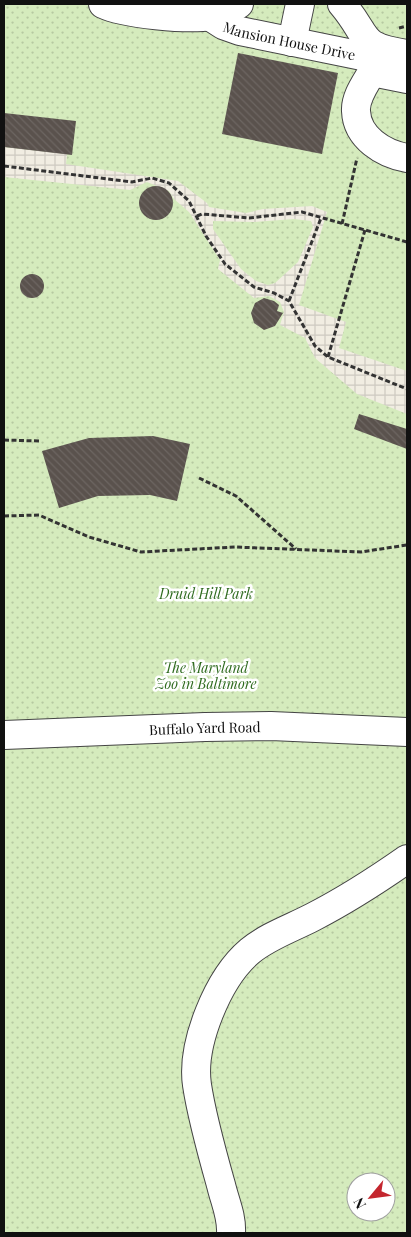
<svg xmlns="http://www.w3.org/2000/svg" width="411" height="1237" viewBox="0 0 411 1237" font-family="'Playfair Display',serif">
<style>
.park{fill:url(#park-dots);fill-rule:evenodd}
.plaza{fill:url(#plaza-grid);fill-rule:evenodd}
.building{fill:url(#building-back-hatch)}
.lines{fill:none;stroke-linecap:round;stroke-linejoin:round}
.minor-casing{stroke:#444;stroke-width:30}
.path{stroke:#333;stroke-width:3;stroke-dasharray:5 2.5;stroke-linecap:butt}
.minor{stroke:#fff;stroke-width:28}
.labels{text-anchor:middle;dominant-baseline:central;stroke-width:5;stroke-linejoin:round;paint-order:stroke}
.street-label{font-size:14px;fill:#111;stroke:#fff}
.park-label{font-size:14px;font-style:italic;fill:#2f6b1f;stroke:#fff}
</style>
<defs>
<pattern id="park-dots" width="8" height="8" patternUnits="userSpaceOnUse" patternTransform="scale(1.25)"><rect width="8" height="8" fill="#d5ebbd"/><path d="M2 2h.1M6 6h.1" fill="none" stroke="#b6c8a1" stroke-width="1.8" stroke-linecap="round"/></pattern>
<pattern id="plaza-grid" width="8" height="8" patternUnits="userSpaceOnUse" patternTransform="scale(1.25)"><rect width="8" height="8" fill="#f1ede2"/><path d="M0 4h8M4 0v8" fill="none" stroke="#cecac1"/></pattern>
<pattern id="building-back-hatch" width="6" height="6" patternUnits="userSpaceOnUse" patternTransform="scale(1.25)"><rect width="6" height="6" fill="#5a524d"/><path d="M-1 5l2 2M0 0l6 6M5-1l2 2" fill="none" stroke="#6d6662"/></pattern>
</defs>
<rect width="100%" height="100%" fill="#fffdf5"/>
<path class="park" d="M4 4H407V1233H4ZM356 1182H386V1212H356Z"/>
<path class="plaza" d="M4 147 67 154 66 164 178 181 207 203 209 207 246 213 263 209 312 206 327 212 299 305 346 322 339 348 407 371V414L357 394 315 358 305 338 280 325 284 312 280 302 269 296 254 298 218 269 220 260 189 212 174 199 169 191 147 182 130 190 4 177ZM294 219 311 221 313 227 298 262 275 283 268 285 256 281 241 269 213 229V221L254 222Z"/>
<path class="building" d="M238 53 338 73 322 154 222 134Z
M4 113 76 121 72 155 4 147Z
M139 203a17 17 0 1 1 34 0a17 17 0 1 1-34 0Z
M20 286a12 12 0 1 1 24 0a12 12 0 1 1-24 0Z
M264 298 274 301 279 305 277 311 283 313 275 326 264 330 254 323 251 313 255 303Z
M359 414 407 429V449L354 429Z
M153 436 190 444 177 501 150 495 98 496 59 508 42 451 89 438Z"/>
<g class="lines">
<defs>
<g id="minor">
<path d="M103 4C124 14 188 20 211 16 221 14 231 10 239 4"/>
<path d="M342 4C371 38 356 46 407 54"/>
<path id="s1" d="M209 16 223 25 240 31 372 58"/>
<path d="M292 42 300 4"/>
<path d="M371 54 372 72 407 79"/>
<path d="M372 72C366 83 355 97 356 111 357 138 384 154 407 158"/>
<path id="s2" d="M4 735 205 727 271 726 407 732"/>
<path d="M231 1233C232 1216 225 1202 221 1185 212 1153 202 1118 197 1085 191 1044 218 978 250 951 268 936 292 928 313 917 346 900 377 880 407 859"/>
</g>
</defs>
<use href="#minor" class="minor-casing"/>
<path class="path" d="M399 28 407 26
M4 166 132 182 152 178 169 183 189 201 206 236 225 264 254 287 274 293 289 301 315 346 328 357 407 389
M197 216 202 214 249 218 302 212 407 242
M342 224 357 158
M289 301 321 218
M328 357 365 230
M4 440 39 441
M199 478 236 496 296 549
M4 516 39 515 89 537 141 552 235 547 361 552 407 545"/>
<use href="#minor" class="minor"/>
</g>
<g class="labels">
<g class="street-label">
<text stroke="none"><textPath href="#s1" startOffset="85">Mansion House Drive</textPath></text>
<text stroke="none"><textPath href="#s2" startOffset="201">Buffalo Yard Road</textPath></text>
</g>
<g class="park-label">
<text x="206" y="593">Druid Hill Park</text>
<text x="206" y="667">The Maryland<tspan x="206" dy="16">Zoo in Baltimore</tspan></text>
</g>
</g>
<rect width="411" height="1237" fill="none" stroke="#111111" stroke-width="10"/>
<g transform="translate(371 1197) rotate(241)"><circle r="24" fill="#ffffff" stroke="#a0a0a0"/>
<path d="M0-4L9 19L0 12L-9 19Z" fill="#c4262e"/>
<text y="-8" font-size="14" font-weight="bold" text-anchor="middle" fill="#111111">N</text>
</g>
</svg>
